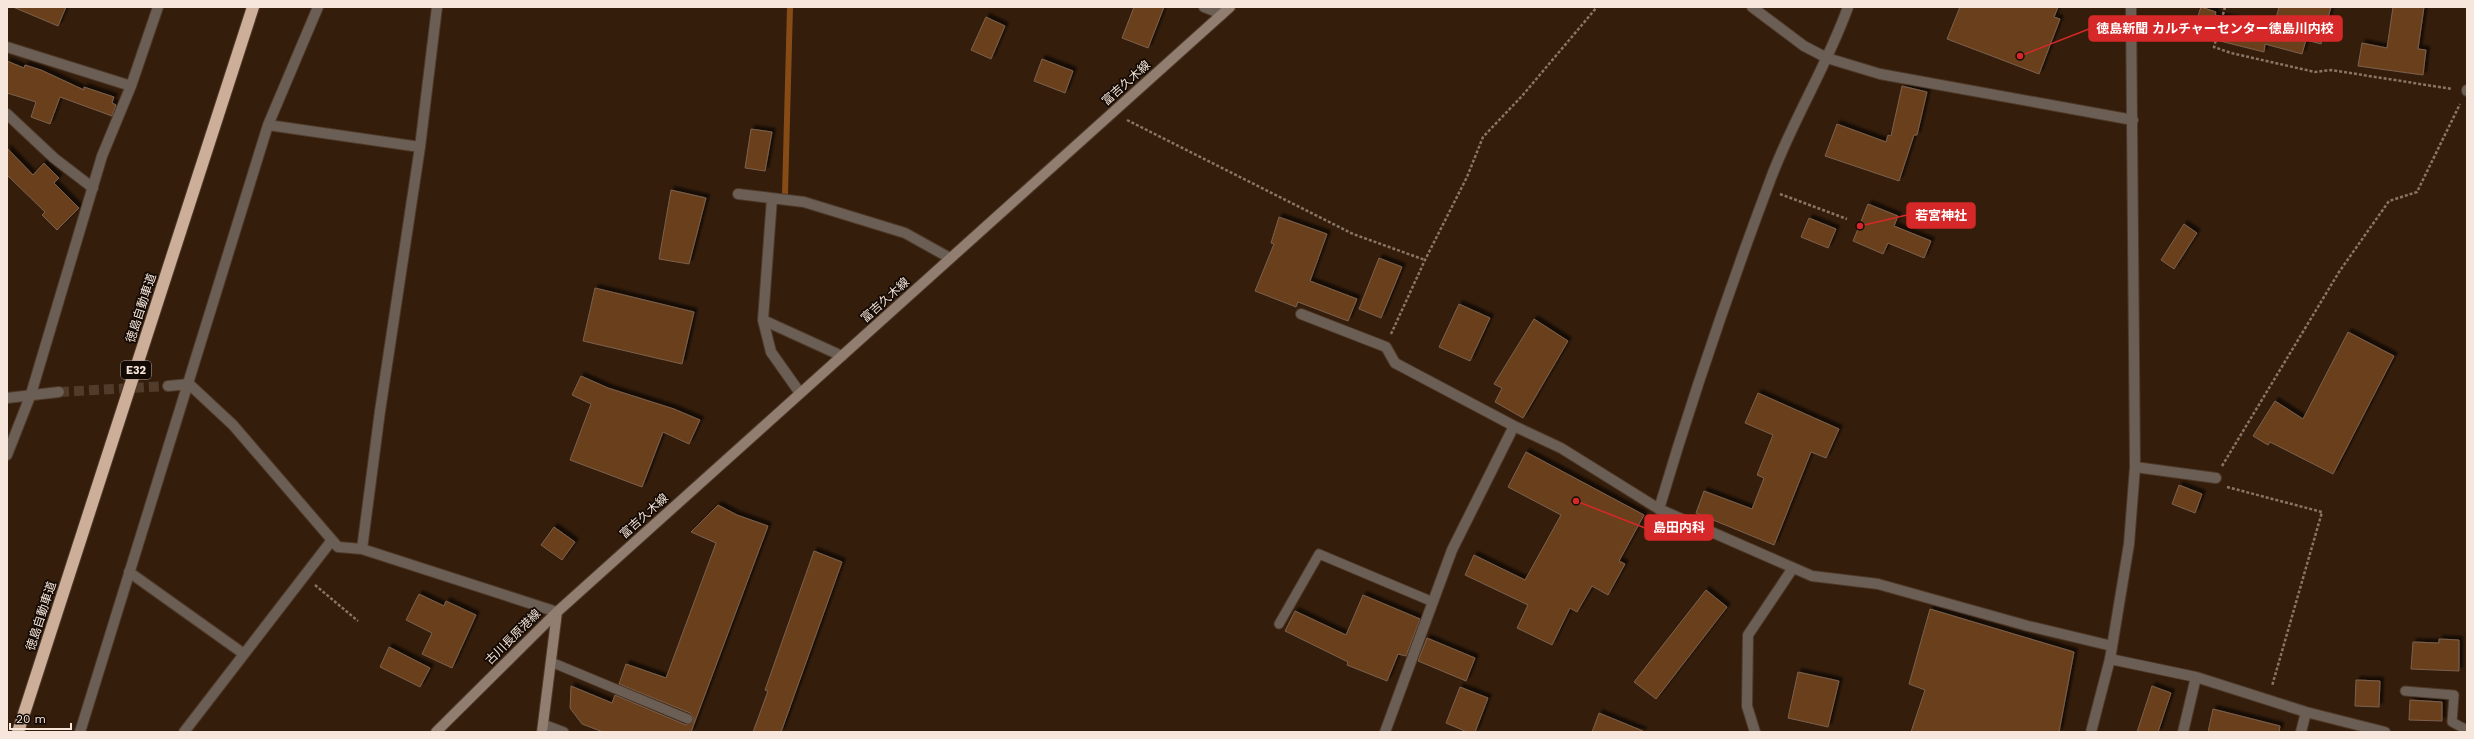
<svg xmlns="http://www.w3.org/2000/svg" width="2474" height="739" viewBox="0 0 2474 739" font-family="'Work Sans','Noto Sans JP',sans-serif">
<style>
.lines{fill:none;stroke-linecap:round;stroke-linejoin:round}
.stream{stroke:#874c15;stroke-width:6}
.building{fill:#6b411d;stroke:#7b604d;filter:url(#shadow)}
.minor-tunnel{stroke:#513b2a;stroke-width:10;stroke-dasharray:10 5;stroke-linecap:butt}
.service-casing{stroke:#4f3928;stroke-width:11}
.minor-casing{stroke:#4f3928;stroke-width:12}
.tertiary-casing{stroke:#4f3928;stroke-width:12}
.secondary-casing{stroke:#4f3928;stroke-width:12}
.motorway-casing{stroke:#4f3928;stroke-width:14}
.path{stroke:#897566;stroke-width:2.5;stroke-dasharray:3 2;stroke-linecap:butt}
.service{stroke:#6a5e55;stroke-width:9}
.minor{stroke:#6a5e55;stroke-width:10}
.tertiary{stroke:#6a5e55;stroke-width:10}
.secondary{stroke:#917e71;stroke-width:10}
.motorway{stroke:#ccae99;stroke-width:12}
.labels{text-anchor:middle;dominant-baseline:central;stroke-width:3.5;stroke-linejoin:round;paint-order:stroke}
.shield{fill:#140a04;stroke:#b2a49a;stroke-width:1}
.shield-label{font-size:11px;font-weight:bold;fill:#f6e6db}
.street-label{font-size:12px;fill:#f6e6db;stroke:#140a04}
.leader{fill:none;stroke:#d62828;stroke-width:1.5}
.callout-dot{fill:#d62828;stroke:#140a04;stroke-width:1.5}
.callout{fill:#d62828;stroke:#d62828;stroke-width:1.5}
.callout-label{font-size:13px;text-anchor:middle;font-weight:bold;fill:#fff}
</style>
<defs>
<filter id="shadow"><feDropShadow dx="3.5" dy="-3.5" stdDeviation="1" flood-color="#0009"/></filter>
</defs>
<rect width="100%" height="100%" fill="#341d0b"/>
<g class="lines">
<path class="stream" d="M785 194 790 7"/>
</g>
<path class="building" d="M13 7H66L58 26Z
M1134 7H1164L1148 48 1122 38Z
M1960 7H2058L2054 17 2060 19 2039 74 1947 39Z
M2201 7 2216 12 2215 15 2273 29 2279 7H2331L2321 44 2306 40 2302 54 2265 44 2264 52 2192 34Z
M2393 7H2424L2418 49 2426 50 2423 75 2358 66 2362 43 2387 48Z
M986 17 1005 26 991 59 971 50Z
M1042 59 1073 71 1065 93 1034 81Z
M7 61 24 68 25 65 41 70 84 90V87L114 97 112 103 116 105 112 116 60 97 50 124 31 117 36 102 7 93Z
M1902 86 1927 92 1917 135H1914L1899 181 1825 156 1837 124 1886 142 1888 135 1891 136Z
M751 129 772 132 765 171 745 168Z
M7 148 33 175 44 163 59 178 54 183 79 208 57 230 42 215 45 212 7 175Z
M671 190 706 198 689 264 659 259Z
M1868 204 1898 216 1894 226 1931 241 1924 258 1888 243 1883 254 1853 241Z
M1279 217 1327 234 1310 281 1357 299 1348 321 1298 302 1296 307 1255 291 1274 244 1271 243Z
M1809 218 1836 229 1828 248 1801 237Z
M2184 224 2197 233 2174 269 2161 260Z
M1379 258 1402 267 1381 318 1359 309Z
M595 288 694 312 682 364 583 341Z
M1459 304 1490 318 1470 361 1439 347Z
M1534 319 1568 341 1523 418 1495 402 1502 388 1494 384Z
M2348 332 2394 356 2333 474 2270 442 2268 445 2253 436 2275 401 2303 419Z
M581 376 608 388 674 409 700 420 689 444 663 432 642 487 570 460 591 404 572 395Z
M1758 393 1839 429 1826 458 1811 452 1774 545 1696 513 1704 491 1752 509 1764 478 1757 475 1773 435 1745 423Z
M1526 452 1644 515 1619 561 1625 564 1608 595 1592 586 1577 612 1570 608 1552 645 1517 628 1528 605 1465 575 1474 555 1525 580 1561 515 1508 487Z
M2179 485 2202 494 2195 513 2172 504Z
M718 505 737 515 768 526 691 732H603L582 724 570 708 571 686 612 703 615 695 686 725 693 722 694 718 690 713 619 684 626 664 666 678 716 543 691 532Z
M554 527 575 542 562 560 541 545Z
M814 551 842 562 781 732H753L768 691 765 690Z
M1706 590 1727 607 1656 699 1634 682Z
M419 594 444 606 446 601 476 615 452 668 422 654 432 633 406 620Z
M1363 595 1420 619 1406 656 1398 654 1387 681 1347 665 1348 662 1285 631 1295 611 1346 635Z
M1930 609 2074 652 2059 732H1911L1925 690 1909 684Z
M1427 638 1475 658 1466 681 1418 661Z
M2439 639 2459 640V671L2411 669 2413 642 2439 643Z
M389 647 430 668 420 687 380 667Z
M1798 672 1839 681 1828 727 1788 718Z
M2356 680 2380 681 2379 707 2355 706Z
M2152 686 2171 693 2158 732H2137Z
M1460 687 1488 698 1475 732H1467L1446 723Z
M2410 700 2442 702V721L2409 720Z
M2213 709 2280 726 2279 732H2208Z
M1599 713 1643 731V732H1592Z"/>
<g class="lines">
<path class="minor-tunnel" d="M59 392 168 386"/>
<defs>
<path id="service" d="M1279 624 1319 554 1433 602
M551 662 688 719
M2405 691 2454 695 2452 722 2467 730
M543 724 564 732"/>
<path id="minor" d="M1752 7 1804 46 1827 58 1880 74 2133 120
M7 47 131 86
M2467 90V91
M7 114 54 158 93 188
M268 125 420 147
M738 194 804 202 905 233 950 258
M772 198 763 320 842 356
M1301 314 1386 347 1395 363 1514 426
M763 320 771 352 800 393
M168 386 189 384 233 425 338 547 362 549 557 612
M7 398 59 392
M7 455 31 394 102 156 131 86 158 7
M2135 467 2216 478
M362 549 380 411 420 147 437 7
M129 572 244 654
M2110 659 2196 677 2306 712 2385 732
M80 732 268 125 318 7
M184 732 332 540
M1385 732 1452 550 1514 426 1561 448 1659 509 1812 576 1878 584 2028 626 2112 646
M1755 732 1747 706 1748 635 1793 568
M2183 732 2196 677
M2301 732 2306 712"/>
<path id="tertiary" d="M1204 7 1222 14
M1659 509C1692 398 1730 287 1771 178 1793 119 1827 66 1848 7
M2091 732 2110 659 2129 544 2135 467 2131 7"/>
<path id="secondary" d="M436 732 557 612 1230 7
M542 732 557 612"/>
<path id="motorway" d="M18 732 253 7"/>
</defs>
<use href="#service" class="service-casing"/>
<use href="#minor" class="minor-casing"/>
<use href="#tertiary" class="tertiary-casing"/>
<use href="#secondary" class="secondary-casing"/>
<use href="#motorway" class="motorway-casing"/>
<path class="path" d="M2225 7 2214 47 2231 53 2315 72 2331 70 2452 89
M1127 120 1353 234 1425 260
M1780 194 1847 219
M1391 334 1425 260 1467 177 1483 137 1522 96 1597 7
M2222 466 2339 272 2389 201 2417 192 2460 104
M2227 487 2322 512 2272 686
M315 585 358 621"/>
<use href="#service" class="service"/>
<use href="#minor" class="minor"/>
<use href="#tertiary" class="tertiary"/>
<use href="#secondary" class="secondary"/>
<use href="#motorway" class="motorway"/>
</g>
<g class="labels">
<rect class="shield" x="121" y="361" width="30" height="18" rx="3"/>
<g class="shield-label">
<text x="136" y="370">E32</text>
</g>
<g class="street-label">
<text transform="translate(1126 83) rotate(-42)">富吉久木線</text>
<text transform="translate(885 300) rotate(-42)">富吉久木線</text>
<text transform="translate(141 308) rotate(-72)">徳島自動車道</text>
<text transform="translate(644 516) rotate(-42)">富吉久木線</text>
<text transform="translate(41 616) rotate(-72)">徳島自動車道</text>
<text transform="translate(513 637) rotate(-45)">古川長原港線</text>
</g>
</g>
<path class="leader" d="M2020 56L2089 29M1860 226L1907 215M1576 501L1645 528"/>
<g class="callout-dot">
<circle cx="2020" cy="56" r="4"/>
<circle cx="1860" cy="226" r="4"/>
<circle cx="1576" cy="501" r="4"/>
</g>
<g class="callout">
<rect x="2089" y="16" width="253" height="25" rx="4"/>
<rect x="1907" y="203" width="68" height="25" rx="4"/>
<rect x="1645" y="515" width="68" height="25" rx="4"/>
</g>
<g class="callout-label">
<text x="2215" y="33">徳島新聞 カルチャーセンター徳島川内校</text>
<text x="1941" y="220">若宮神社</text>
<text x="1679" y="532">島田内科</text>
</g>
<rect width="2474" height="739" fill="none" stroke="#f6e6db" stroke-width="16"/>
<path d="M10 723v6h61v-6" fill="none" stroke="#f6e6db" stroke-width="2"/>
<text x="16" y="723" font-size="12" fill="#f6e6db" stroke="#140a04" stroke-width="3" paint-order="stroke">20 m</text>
</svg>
